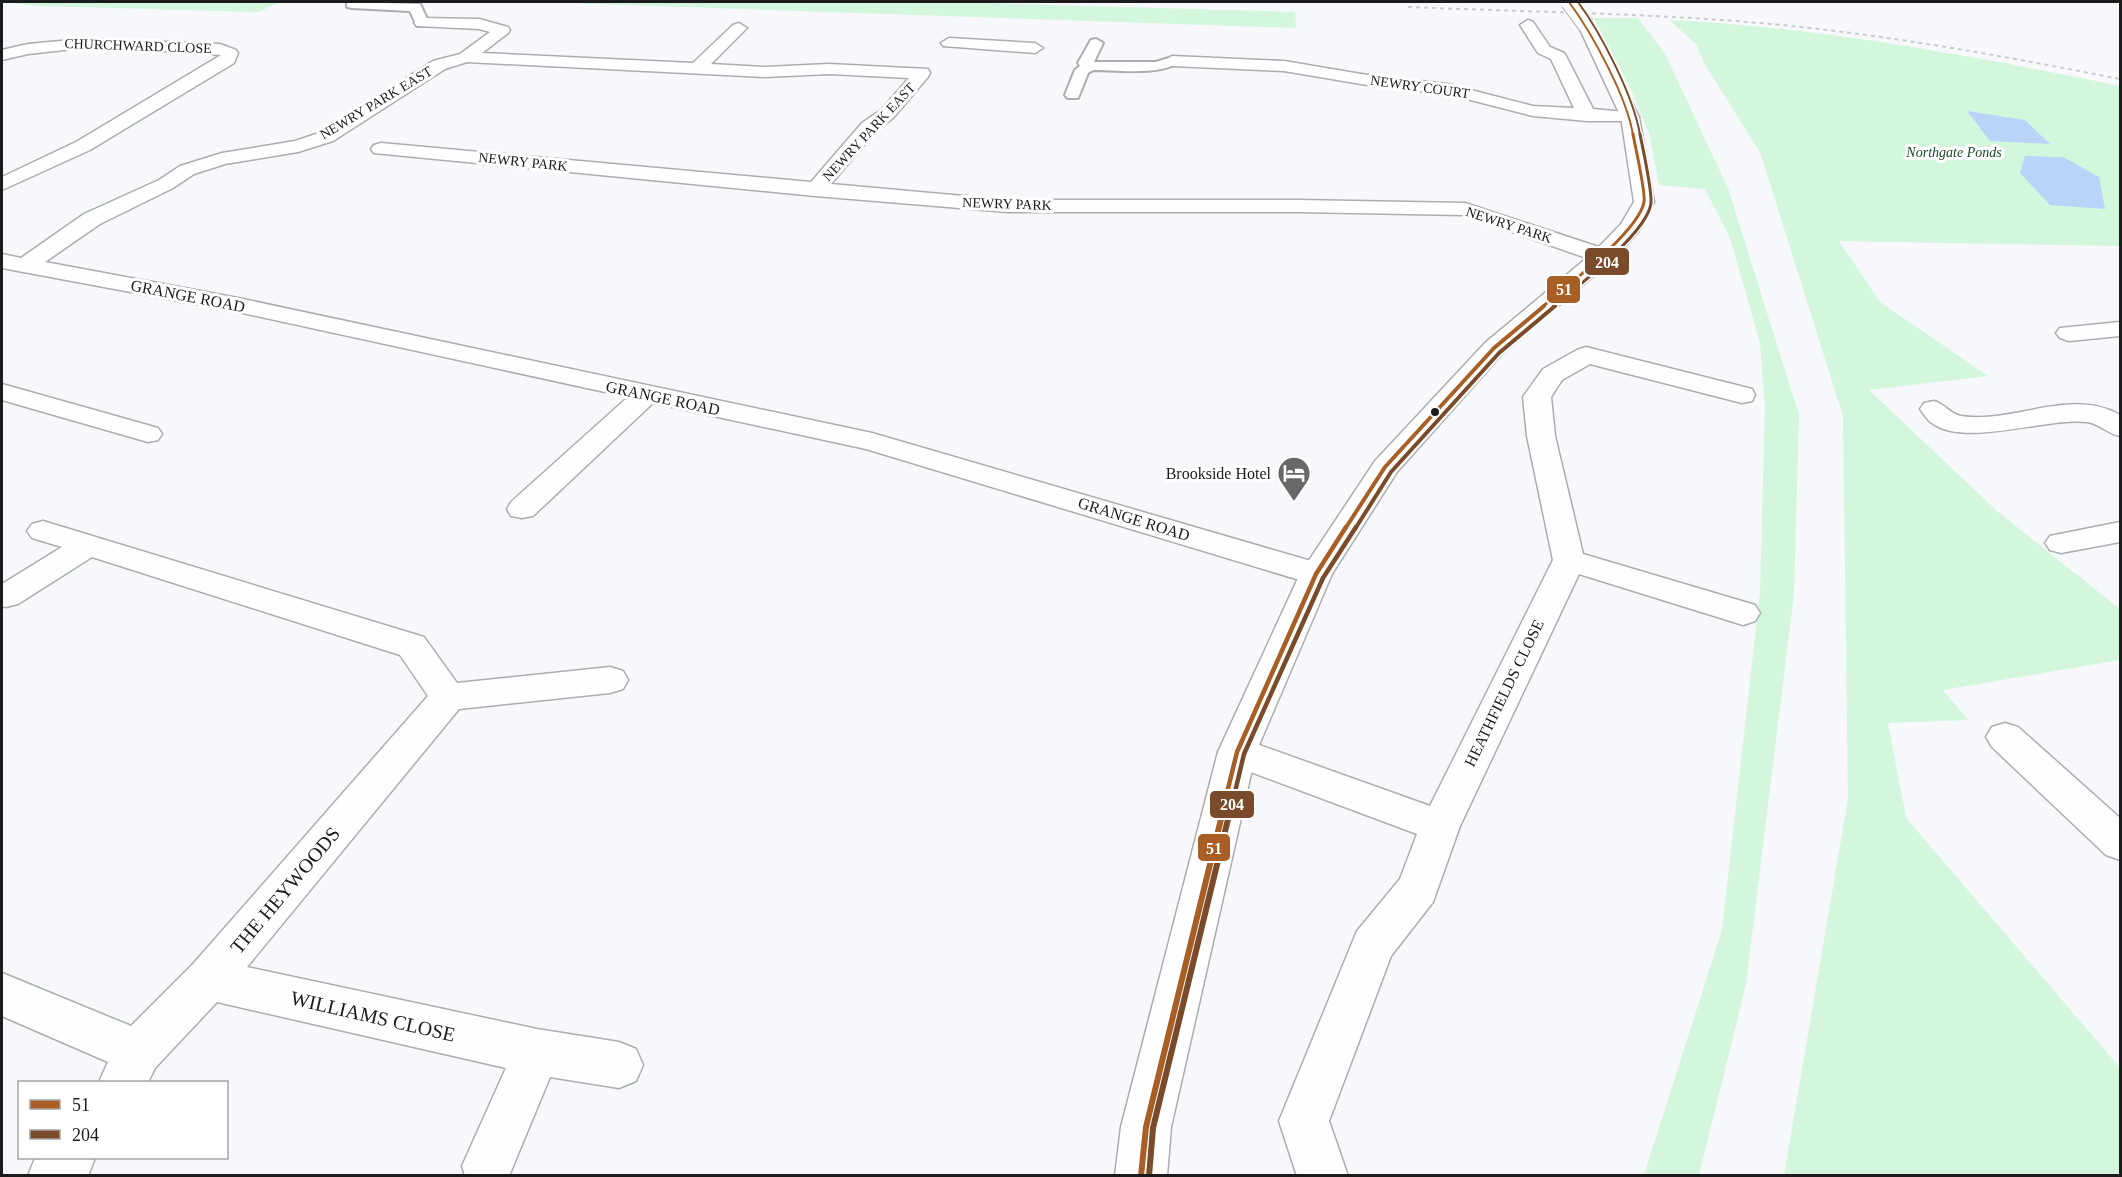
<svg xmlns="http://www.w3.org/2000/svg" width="2122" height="1177" viewBox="0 0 2122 1177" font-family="Georgia,serif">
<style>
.green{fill:#d4f6dc}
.water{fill:#bad3f9}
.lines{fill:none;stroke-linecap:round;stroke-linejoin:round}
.lane-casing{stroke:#acadaf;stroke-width:4}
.street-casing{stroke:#acadaf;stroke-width:3}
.secondary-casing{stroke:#acadaf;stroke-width:3}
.lane{fill:#fefefe;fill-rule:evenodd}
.street{fill:#fefefe;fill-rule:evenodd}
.secondary{fill:#fefefe;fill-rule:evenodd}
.rail{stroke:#cbcbcc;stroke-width:2;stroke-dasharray:4 4;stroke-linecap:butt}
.secondary-bridge-casing{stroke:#acadaf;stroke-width:18;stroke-linecap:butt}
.secondary-bridge{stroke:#fefefe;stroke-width:16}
.bus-1-far4-casing{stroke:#fff;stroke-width:4.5}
.bus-1-far3-casing{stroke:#fff;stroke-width:6}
.bus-1-far2-casing{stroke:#fff;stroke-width:8}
.bus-1-far1-casing{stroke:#fff;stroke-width:9}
.bus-1-casing{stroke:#fff;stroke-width:10}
.bus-2-far4-casing{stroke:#fff;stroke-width:4.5}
.bus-2-far3-casing{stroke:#fff;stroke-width:6}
.bus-2-far2-casing{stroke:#fff;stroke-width:8}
.bus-2-far1-casing{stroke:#fff;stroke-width:9}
.bus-2-casing{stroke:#fff;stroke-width:10}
.bus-1-far4{stroke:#a85e24;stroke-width:2}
.bus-1-far3{stroke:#a85e24;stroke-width:3}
.bus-1-far2{stroke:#a85e24;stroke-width:4}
.bus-1-far1{stroke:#a85e24;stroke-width:4.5}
.bus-1{stroke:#a85e24;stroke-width:6}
.bus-2-far4{stroke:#7a4b2a;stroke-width:2}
.bus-2-far3{stroke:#7a4b2a;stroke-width:3}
.bus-2-far2{stroke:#7a4b2a;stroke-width:4}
.bus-2-far1{stroke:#7a4b2a;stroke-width:4.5}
.bus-2{stroke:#7a4b2a;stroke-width:6}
.bus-dot{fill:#1b1b1d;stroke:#fff;stroke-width:2}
.labels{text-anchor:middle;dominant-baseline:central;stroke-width:6;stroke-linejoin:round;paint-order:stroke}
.far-street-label{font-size:14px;fill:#1b1b1d;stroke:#fff}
.far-park-label{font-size:14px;font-style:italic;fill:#1a4a26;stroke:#fff}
.street-label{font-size:16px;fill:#1b1b1d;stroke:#fff}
.poi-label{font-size:16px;fill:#1b1b1d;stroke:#fff;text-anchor:end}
.near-street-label{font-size:20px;fill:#1b1b1d;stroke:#fff}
.line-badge{stroke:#fff;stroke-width:2}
.badge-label{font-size:16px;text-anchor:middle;font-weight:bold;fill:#fff}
</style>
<rect width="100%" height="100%" fill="#f6f8fb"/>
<path class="green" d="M2 2H280L259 12 39 6Z
M538 2H950L1295 12 1296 28Z
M1594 18H1638L1665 54 1728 188 1799 415 1794 594 1746 984 1699 1175H1644L1722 930 1760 593 1765 406 1760 343 1730 238 1705 189 1659 185 1649 133 1631 90Z
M1669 20C1821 27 1971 56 2120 86V246L1839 241 1880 302 1988 376 1869 390 1997 511 2120 609V660L1943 690 1968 720 1888 723 1906 818 2120 1068V1175H1784L1848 799 1843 416 1760 152 1704 63 1696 44Z"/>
<path class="water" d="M1967 111 2025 120 2050 144 1990 141Z
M2025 156 2063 157 2099 177 2105 209 2050 205 2020 173Z"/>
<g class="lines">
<defs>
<path id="lane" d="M347 2 420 4 429 23 427 26H417L410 11 352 8 347 7Z
M1096 39 1103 43 1094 62H1156L1172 57 1179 61C1165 76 1114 70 1093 70L1088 73 1078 98H1068L1065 95 1075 70 1080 66 1078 63 1091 40Z"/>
<path id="street" d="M422 18 479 19 508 27 510 30 508 33 482 53 693 63 733 25 739 23 747 28 711 64 765 67 829 64 928 69 930 73 928 77 893 118 876 131 831 184 1008 200H1297L1465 203 1611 251 1614 256 1611 261 1603 263 1595 261 1463 215 1297 212H1008L815 196 374 153 371 149 374 145 381 143 811 182 862 123 881 110 909 78 829 74 765 77 467 62 445 69 333 141 298 152 225 164 194 174 173 188 100 224 45 262 238 298 872 433 1328 566 1332 574 1328 582 1316 585 866 449 653 403 533 516 522 518 511 516 507 509 511 502 628 397 238 312 2 268V254L21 258 84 214 159 180 180 166 222 153 295 141 319 133 433 61 460 54 490 32 479 29 417 26 414 23Z
M1528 20 1533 22 1550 47 1564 53 1566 56 1593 109 1636 113 1639 117 1636 121H1587L1533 116 1447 94 1373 86 1284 71 1172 66 1164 61 1172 56 1284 61 1373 76 1448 84 1533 106 1574 108 1551 59 1538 53 1520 25Z
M949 38 1035 43 1043 48 1035 53 943 46 941 43Z
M82 39 220 44 236 50 238 53 234 63 90 150 2 190V177L76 142 221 55 138 49 82 48 28 54 2 60V50L28 44Z
M2120 322V336L2069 341 2060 338 2056 333 2060 328Z
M1586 347 1752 389 1755 395 1752 401 1742 403 1590 364 1562 380 1551 397 1555 436 1583 554 1755 605 1760 613 1755 621 1743 625 1579 574 1460 826 1433 902 1391 956 1329 1121 1348 1176H1297L1279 1121 1357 931 1400 879 1417 834 1224 762 1218 752 1224 742 1237 737 1430 806 1553 560 1527 436 1523 397 1543 369 1577 350Z
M2 384 158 428 162 434 158 440 148 442 2 400Z
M1934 401C1945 404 1950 414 1961 416 2013 424 2071 387 2120 415V436C2108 434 2100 424 2087 422 2046 417 1965 448 1932 423 1927 420 1924 414 1920 409L1924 403Z
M43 521 424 637 457 683 610 667 623 671 628 680 623 689 610 693 459 709 247 967 537 1029 619 1042 636 1049 643 1065 636 1081 619 1088 550 1077 509 1176H465L462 1166 506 1068 217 1002 155 1068 148 1082H99L108 1062 2 1016V973L131 1026 193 964 428 696 400 655 92 557 18 604 6 607 2 606V584L62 547 32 538 27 531 32 524Z
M2120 522V542L2061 553 2050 550 2045 543 2050 536Z
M2005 723 2018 727 2120 818V860L2106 855 1992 747 1986 737 1992 727Z
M35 1158H95L88 1176H28Z"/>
<path id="secondary" d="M1586 20 1594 25 1639 117 1654 202 1638 232 1611 261 1503 353 1397 472 1332 574 1256 752 1171 1127 1167 1176H1115L1121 1127 1218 752 1300 574 1375 461 1485 343 1595 251 1621 224 1634 202 1621 117 1578 25Z"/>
</defs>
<use href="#lane" class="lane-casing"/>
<use href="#street" class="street-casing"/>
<use href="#secondary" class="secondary-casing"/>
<use href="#lane" class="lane"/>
<use href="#street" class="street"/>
<use href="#secondary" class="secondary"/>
<path class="rail" d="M1408 7C1529 12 1650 13 1771 24 1888 35 2004 56 2120 79"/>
<defs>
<path id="secondary-bridge" d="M1569 2 1586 25"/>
</defs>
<use href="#secondary-bridge" class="secondary-bridge-casing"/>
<use href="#secondary-bridge" class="secondary-bridge"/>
<defs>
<path id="bus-1-far4" d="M1569 2C1592 33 1627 97 1633 135"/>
<path id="bus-1-far3" d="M1542 307C1566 287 1639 231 1644 202 1646 193 1635 146 1633 134"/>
<path id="bus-1-far2" d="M1345 529 1385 467 1494 348 1544 306"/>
<path id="bus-1-far1" d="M1222 813 1237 752 1316 574 1346 527"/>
<path id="bus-1" d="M1141 1176 1146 1127 1223 811"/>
<path id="bus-2-far4" d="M1578 2C1601 33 1634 97 1640 135"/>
<path id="bus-2-far3" d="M1553 307C1576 288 1648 232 1651 203 1652 189 1643 150 1640 134"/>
<path id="bus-2-far2" d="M1355 529 1391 472 1499 353 1555 306"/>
<path id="bus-2-far1" d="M1230 813 1244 754 1323 578 1356 527"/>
<path id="bus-2" d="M1149 1176 1153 1128 1230 811"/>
</defs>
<use href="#bus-1-far4" class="bus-1-far4-casing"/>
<use href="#bus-1-far3" class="bus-1-far3-casing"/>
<use href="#bus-1-far2" class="bus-1-far2-casing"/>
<use href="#bus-1-far1" class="bus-1-far1-casing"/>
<use href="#bus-1" class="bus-1-casing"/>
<use href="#bus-2-far4" class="bus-2-far4-casing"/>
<use href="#bus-2-far3" class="bus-2-far3-casing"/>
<use href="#bus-2-far2" class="bus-2-far2-casing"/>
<use href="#bus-2-far1" class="bus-2-far1-casing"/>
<use href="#bus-2" class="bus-2-casing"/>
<use href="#bus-1-far4" class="bus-1-far4"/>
<use href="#bus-1-far3" class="bus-1-far3"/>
<use href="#bus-1-far2" class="bus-1-far2"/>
<use href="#bus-1-far1" class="bus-1-far1"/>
<use href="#bus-1" class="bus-1"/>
<use href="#bus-2-far4" class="bus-2-far4"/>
<use href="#bus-2-far3" class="bus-2-far3"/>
<use href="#bus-2-far2" class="bus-2-far2"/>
<use href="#bus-2-far1" class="bus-2-far1"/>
<use href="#bus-2" class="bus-2"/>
</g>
<defs>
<symbol id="hotel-pin" viewBox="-11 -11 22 30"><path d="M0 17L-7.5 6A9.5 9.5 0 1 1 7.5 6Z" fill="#68686b" stroke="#fff"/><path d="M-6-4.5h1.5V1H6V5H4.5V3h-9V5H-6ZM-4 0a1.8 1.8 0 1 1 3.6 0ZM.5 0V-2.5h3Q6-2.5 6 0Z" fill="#fff"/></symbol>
</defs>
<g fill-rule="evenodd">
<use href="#hotel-pin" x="1275" y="454" width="38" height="52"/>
</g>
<circle class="bus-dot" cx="1435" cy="412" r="5"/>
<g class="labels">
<g class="far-street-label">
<text transform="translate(138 46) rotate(2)">CHURCHWARD CLOSE</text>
<text transform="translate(1420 87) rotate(8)">NEWRY COURT</text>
<text transform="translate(376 103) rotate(-31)">NEWRY PARK EAST</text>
<text transform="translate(869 132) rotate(-47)">NEWRY PARK EAST</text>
<text transform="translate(523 162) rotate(6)">NEWRY PARK</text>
<text transform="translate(1007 204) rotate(2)">NEWRY PARK</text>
<text transform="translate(1509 225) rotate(18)">NEWRY PARK</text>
</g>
<g class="far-park-label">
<text x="1954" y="152">Northgate Ponds</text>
</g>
<g class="street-label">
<text transform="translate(188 296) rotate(11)">GRANGE ROAD</text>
<text transform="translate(663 398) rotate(12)">GRANGE ROAD</text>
<text transform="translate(1134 519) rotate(17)">GRANGE ROAD</text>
<text transform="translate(1504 693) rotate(-64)">HEATHFIELDS CLOSE</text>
</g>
<g class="poi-label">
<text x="1271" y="473">Brookside Hotel</text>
</g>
<g class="near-street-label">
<text transform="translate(285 890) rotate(-50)">THE HEYWOODS</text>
<text transform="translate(373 1016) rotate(13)">WILLIAMS CLOSE</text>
</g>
</g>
<g class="line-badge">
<rect x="1584" y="247" width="46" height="29" rx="6" fill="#7a4b2a"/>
<rect x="1546" y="275" width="35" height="29" rx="6" fill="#a85e24"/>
<rect x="1209" y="790" width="46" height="29" rx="6" fill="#7a4b2a"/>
<rect x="1197" y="833" width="34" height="29" rx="6" fill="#a85e24"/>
</g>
<g class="badge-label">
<text x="1607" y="268">204</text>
<text x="1564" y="295">51</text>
<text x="1232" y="810">204</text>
<text x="1214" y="854">51</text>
</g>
<rect width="2122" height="1177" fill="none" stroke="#1b1b1d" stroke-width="6"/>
<rect x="18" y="1081" width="210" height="78" fill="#ffffff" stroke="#a4a4a5" stroke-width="1.5"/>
<rect x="30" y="1100" width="30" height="9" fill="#a85e24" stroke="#a4a4a5" stroke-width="1.5"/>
<text x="72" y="1111" font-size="18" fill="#1b1b1d">51</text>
<rect x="30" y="1130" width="30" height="9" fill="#7a4b2a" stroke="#a4a4a5" stroke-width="1.5"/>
<text x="72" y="1141" font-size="18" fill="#1b1b1d">204</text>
</svg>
